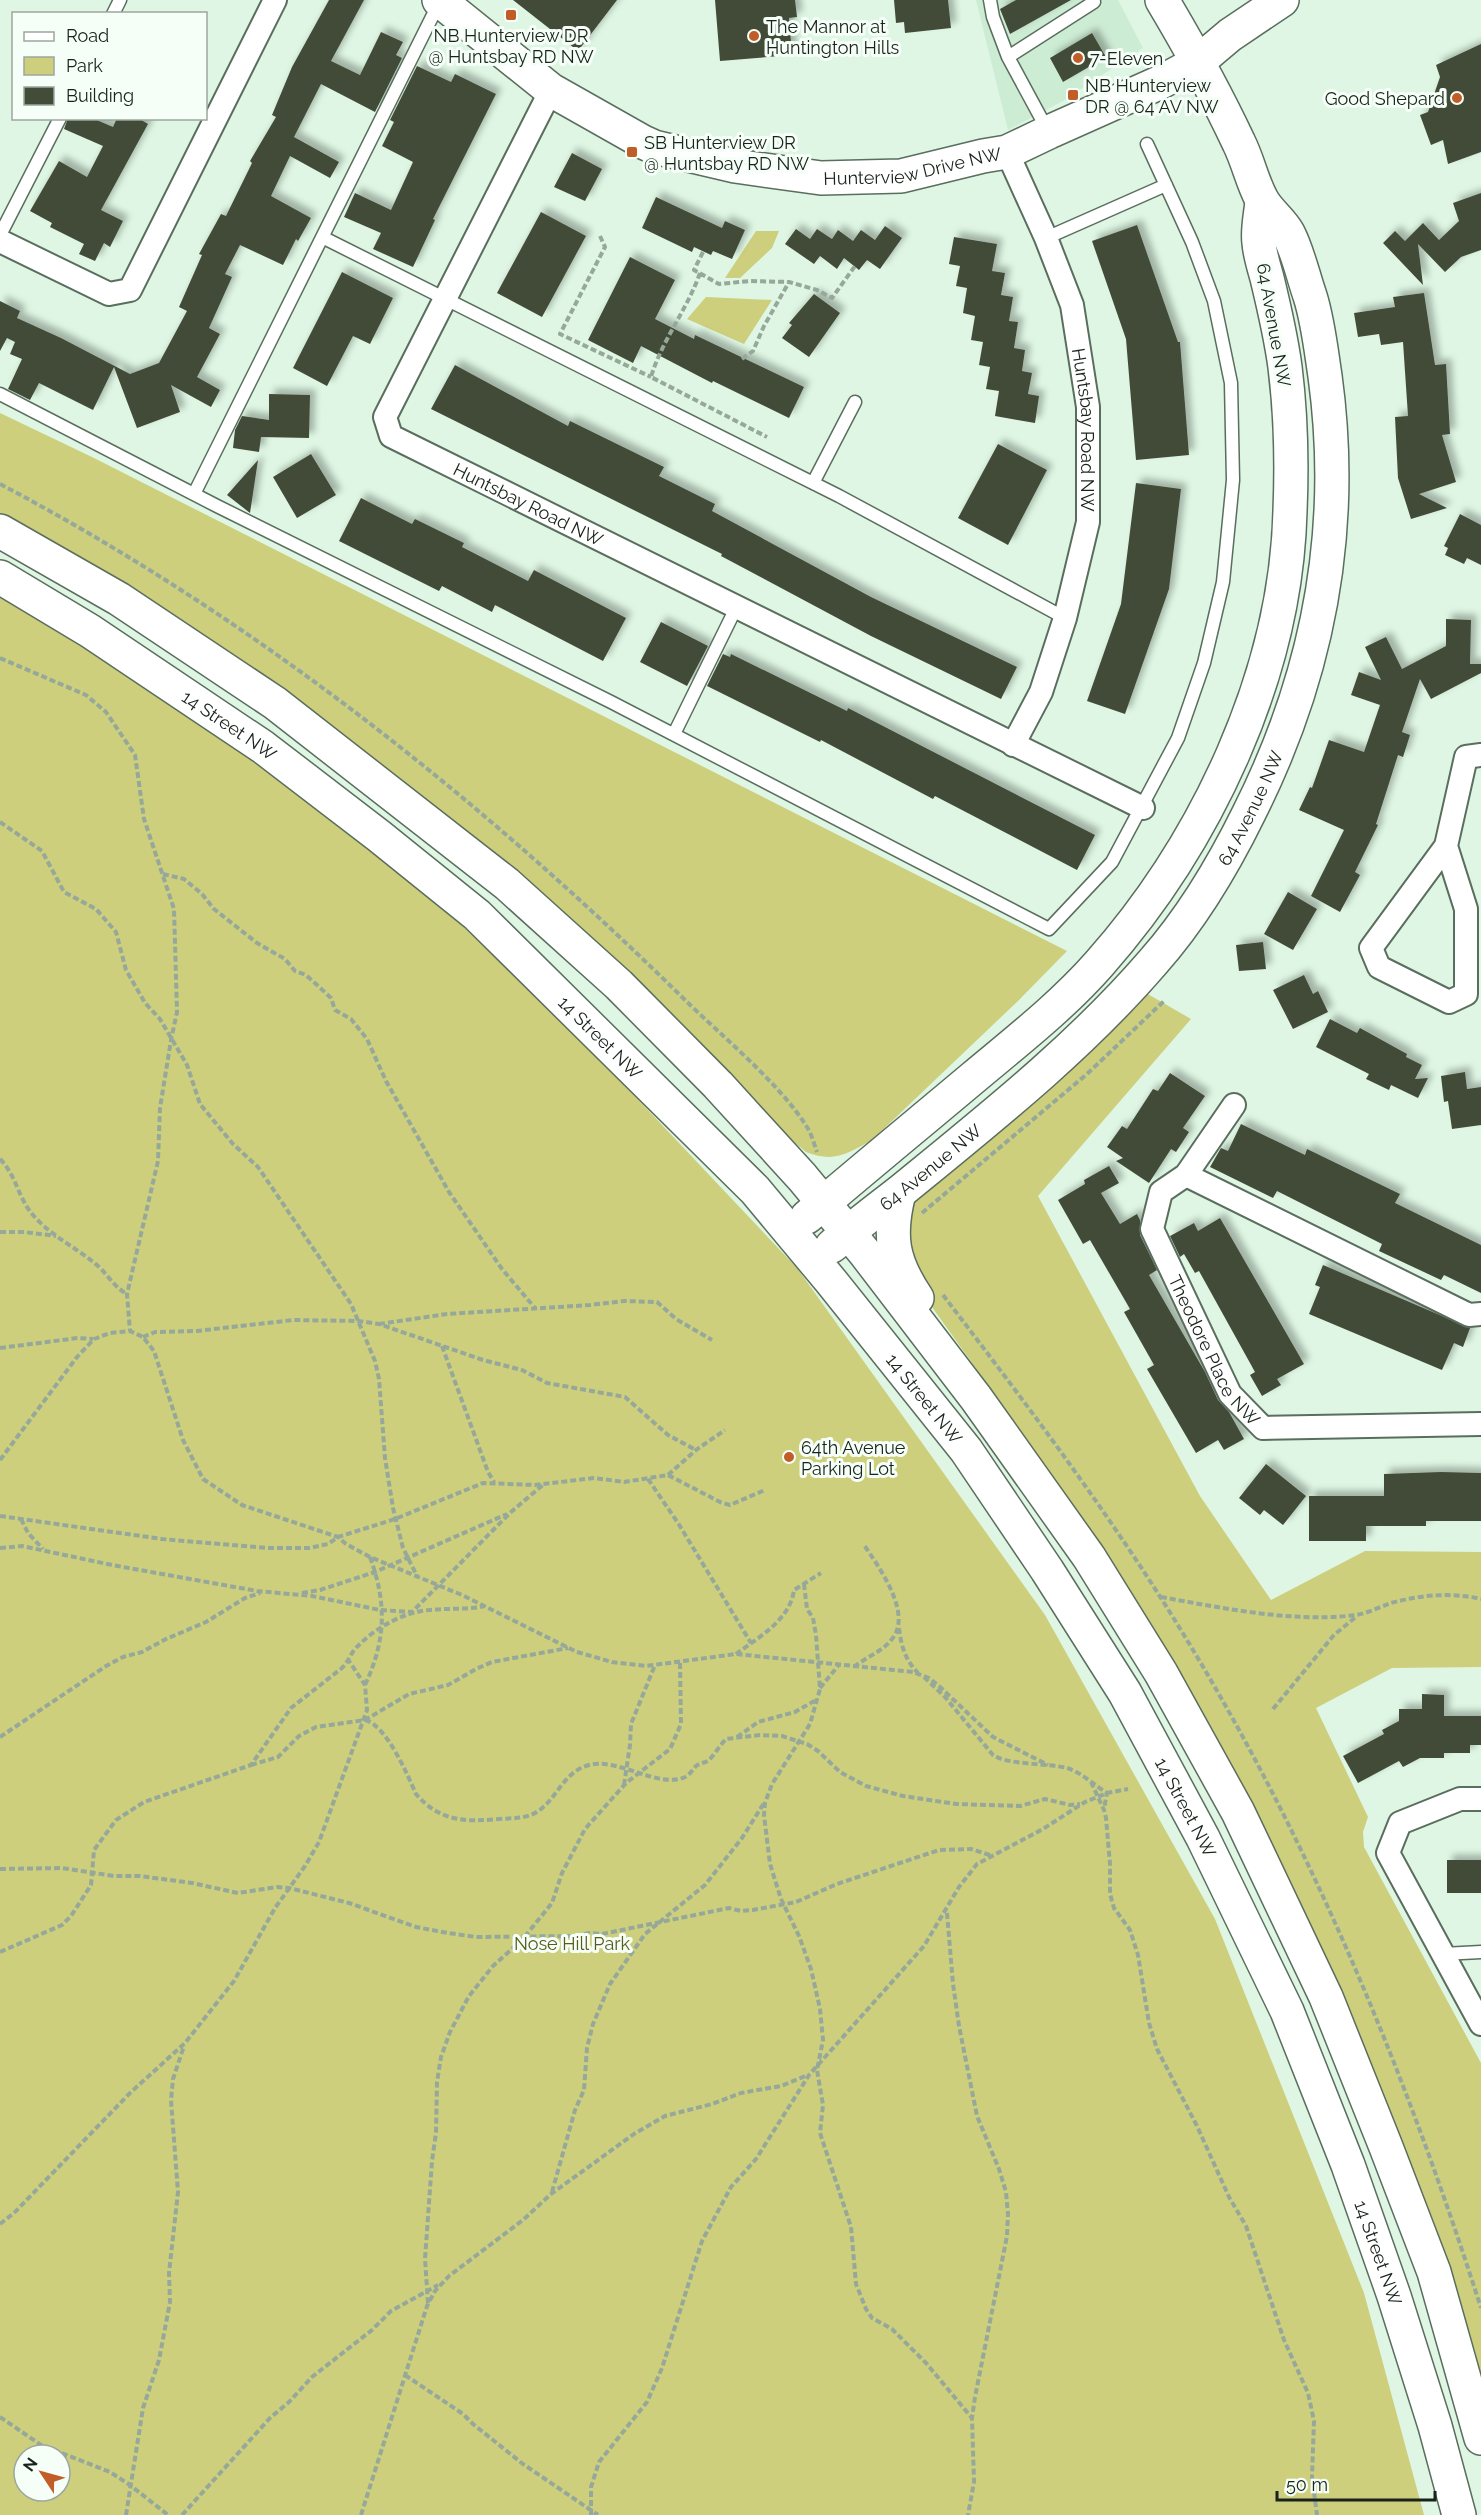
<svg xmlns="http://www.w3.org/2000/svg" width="1481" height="2515" viewBox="0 0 1481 2515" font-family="Raleway,sans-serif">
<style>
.built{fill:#cdecd4}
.green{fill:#cdcf7d;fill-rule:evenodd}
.building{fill:#424c38;filter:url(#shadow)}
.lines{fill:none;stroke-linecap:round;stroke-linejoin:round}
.lane-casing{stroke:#5a6e5e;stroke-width:15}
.street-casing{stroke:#5a6e5e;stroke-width:26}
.secondary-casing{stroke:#5a6e5e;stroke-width:36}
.path{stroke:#96a899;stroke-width:4;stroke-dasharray:6 3;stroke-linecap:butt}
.lane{stroke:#fff;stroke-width:12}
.street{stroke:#fff;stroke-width:22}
.secondary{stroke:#fff;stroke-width:33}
.poi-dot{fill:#c15d28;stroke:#f5fff7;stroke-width:2}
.labels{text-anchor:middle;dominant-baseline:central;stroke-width:6;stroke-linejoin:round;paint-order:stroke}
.poi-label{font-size:18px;fill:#19221b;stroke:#f5fff7;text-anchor:start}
.street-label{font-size:18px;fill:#19221b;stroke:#f5fff7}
.park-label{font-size:18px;fill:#5a5a1d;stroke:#f5fff7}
</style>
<defs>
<filter id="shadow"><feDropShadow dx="5.5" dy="-5.5" stdDeviation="3" flood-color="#0004"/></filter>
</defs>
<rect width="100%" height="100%" fill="#def6e3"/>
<path class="built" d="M976 0H1118L1143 48 1063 101 1008 130Z"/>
<path class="green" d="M756 231H779L772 248 740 278H725Z
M706 297 772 300 744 344 687 319Z
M0 413 94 458 1067 951 1019 1000 872 1140C847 1154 834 1163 806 1152L131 588 0 514Z
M0 597 82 644 220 734 366 845 465 928 544 1000 797 1268 1045 1615 1215 1919 1364 2293 1424 2515H0ZM24 2455H60V2491H24Z
M1146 993 1191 1019 1038 1196 1200 1496 1271 1600 1365 1551 1481 1552V1667L1392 1668 1316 1708 1368 1817 1363 1832 1364 1847 1481 2063V2392L1280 1864 1224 1751 1144 1615 1072 1503 922 1293 901 1225 920 1192Z"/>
<path class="building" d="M329 0H364L331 61 360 75 381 32 403 42 396 55 402 58 375 112 321 84 294 137 339 162 330 178 290 156 271 196 311 218 298 241 296 239 283 265 240 245 225 274 232 277 209 328 220 334 197 377 220 390 211 407 171 385 180 412 137 428 114 367 93 410 39 383 30 400 8 389 22 359 10 354 15 342 7 338 0 351V301L20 311 17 318 61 338 130 374 159 363 187 311 179 307 202 255 199 254 221 214 226 216 252 163 250 161 276 117 272 115 292 67Z
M513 0H617L578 51Z
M715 0H795L797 17 789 18 792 55 720 61Z
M894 0H948L951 28 905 33 904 22 896 23Z
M1016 0H1071L1010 34 1000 9Z
M1092 33 1106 57 1063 82 1050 58Z
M1481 44V152L1448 164 1443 140 1431 145 1420 115 1428 112 1440 77 1436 65Z
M417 66 451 82 455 74 496 94 433 219 435 220 413 267 373 249 381 233 344 217 355 193 391 210 413 162 382 146 394 122 390 120Z
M68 118H92L113 127 117 118H138L148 124 101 210 123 221 110 247 104 243 95 261 79 254 84 244 50 227 52 223 30 211 59 161 87 177 103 146 64 129Z
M572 153 602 169 585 201 554 187Z
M1481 193V250L1461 257 1445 272 1418 244 1423 285 1383 243 1395 231 1405 241 1423 223 1439 240 1459 221 1453 203Z
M656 197 722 228 725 221 745 230 732 259 713 251 711 255 694 247 692 252 642 228Z
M541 212 586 236 542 317 497 293Z
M1137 225 1178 342H1180L1189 455 1136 460 1126 339 1092 241Z
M885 226 902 238 880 269 867 260 859 270 844 258 837 269 820 256 814 264 785 244 796 229 810 239 817 229 832 239 838 230 853 241 861 230 875 240Z
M954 237 997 244 992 271 1005 273 1001 295 1013 297 1009 321 1018 322 1014 348 1025 350 1022 371 1032 373 1028 394 1039 396 1035 423 995 416 999 391 986 389 990 367 979 365 983 342 971 340 975 316 963 313 967 288 956 286 960 266 949 264Z
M630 257 675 280 655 319 694 339 695 335 804 387 789 418 713 381 712 383 641 346 633 363 588 340Z
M342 272 393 298 370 344 353 336 327 386 293 368Z
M1424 293 1435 365 1446 364 1450 434 1442 435 1456 482 1419 494 1447 508 1411 519 1398 478 1395 417 1408 416 1403 342 1381 345 1379 334 1358 337 1354 313 1395 307 1393 297Z
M814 294 840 313 809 357 782 338 792 325 789 323Z
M455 365 568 426 570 421 664 467 659 476 715 504 712 511 871 597 1017 667 1001 699 871 636 721 556 722 554 431 409Z
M269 394 310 395 309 438 261 437 259 452 233 448 235 430 242 416 269 420Z
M998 444 1047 470 1008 545 958 518Z
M311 454 336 495 297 518 273 477Z
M258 460 250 513 227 495Z
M1136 483 1181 489 1169 589 1125 714 1087 701 1121 604Z
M361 498 412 524 415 519 464 543 462 547 528 581 534 570 626 618 603 661 495 605 492 612 442 586 439 591 339 541Z
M1460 514 1481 525V565L1467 558 1464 564 1445 555 1448 548 1444 546Z
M1446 619 1471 620 1470 664H1481V673L1431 699 1420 679 1402 732 1410 735 1403 757 1398 755 1376 824 1378 825 1355 872 1360 875 1340 912 1311 896 1344 830 1299 810 1310 787 1312 788 1329 740 1364 752 1380 705 1351 695 1359 672 1381 680 1365 647 1386 637 1402 669 1446 646Z
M661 622 708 646 687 686 640 662Z
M723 654 730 657 731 654 847 711 848 708 1095 835 1077 870 935 796 933 799 821 740 820 742 707 686Z
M1288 892 1317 909 1293 950 1264 934Z
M1263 942 1266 969 1239 971 1236 945Z
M1304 975 1313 994 1318 991 1328 1012 1293 1029 1273 990Z
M1330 1019 1357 1033 1360 1028 1407 1054 1406 1057 1422 1065 1415 1079 1428 1078 1418 1098 1391 1085 1389 1090 1366 1079 1369 1074 1316 1047Z
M1465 1072 1467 1089 1481 1087V1125L1452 1129 1448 1101 1444 1102 1441 1076Z
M1170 1073 1205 1096 1183 1128 1189 1132 1176 1152 1171 1149 1149 1183 1116 1161 1123 1158 1107 1147 1122 1126 1127 1129 1153 1089 1158 1091Z
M1241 1124 1305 1155 1307 1149 1400 1194 1395 1203 1481 1245V1293L1444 1275 1441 1280 1379 1251 1382 1244 1277 1191 1273 1198 1210 1167 1221 1148 1228 1151Z
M1109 1166 1119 1183 1101 1193 1120 1224 1137 1214 1140 1220V1235L1157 1270 1149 1275 1205 1372 1218 1400 1229 1412 1244 1439 1224 1450 1218 1440 1196 1453 1147 1369 1154 1365 1124 1312 1130 1309 1090 1240 1083 1244 1058 1200 1085 1184 1084 1180Z
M1220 1218 1304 1364 1277 1379 1281 1385 1262 1396 1250 1375 1255 1372 1199 1271 1195 1273 1184 1254 1180 1257 1170 1236 1194 1223 1198 1231Z
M1323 1265 1470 1328 1463 1347 1454 1343 1442 1370 1309 1314 1320 1287 1315 1285Z
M1266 1464 1306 1496 1283 1525 1264 1510 1260 1515 1239 1498Z
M1441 1472 1481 1473V1521H1426V1526H1366V1541H1309V1496H1384V1474Z
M1422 1694 1444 1695V1716H1481V1745H1470V1753H1444V1758H1420L1403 1767 1399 1761 1358 1783 1343 1756 1384 1734 1382 1730 1399 1721V1709H1422Z
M1447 1860H1481V1893H1447Z"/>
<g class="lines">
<defs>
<path id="lane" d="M990 0 993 17 1008 57
M113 14 120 0
M1048 131 1008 57 1094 2
M0 235 60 118
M324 238 839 496 1065 618
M1046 238 1166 185
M0 394 217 506 611 702 1049 929 1112 862 1178 738 1204 663 1223 582 1233 480 1231 383 1214 301 1192 242 1147 144
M813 483 855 402
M194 494 440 1
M674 734 736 608
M1443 1954 1481 1952"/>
<g id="street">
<path id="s1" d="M551 90 385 417 391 436 1143 808"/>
<path id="s2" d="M1007 152 1046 238 1072 305 1088 407V522L1065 618 1041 692 1013 745"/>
<path d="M0 241 109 294 130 290 275 0"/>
<path d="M1446 846 1466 909V994L1449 1002 1379 967 1371 948 1446 846 1466 757 1481 755"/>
<path id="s3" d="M1234 1105 1186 1175 1161 1192 1152 1229 1230 1394 1263 1428 1481 1424"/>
<path d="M1186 1175 1469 1315 1481 1314"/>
<path d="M1481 1799H1460L1400 1823 1388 1853 1481 2024"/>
</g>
<g id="secondary">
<path id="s4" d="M439 0 551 90 643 142 654 147 735 166 821 178 901 176 983 156 1007 152 1049 132 1161 82 1198 62 1230 35 1282 0"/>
<path d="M0 531 119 599 275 703 507 884 619 985 718 1085 802 1177 865 1253 976 1398 1089 1557 1161 1673 1238 1812 1326 1997 1386 2147 1434 2272 1481 2438"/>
<path id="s5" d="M0 577 90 631 263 747 379 836 477 915 755 1190 830 1280 966 1450 1047 1570 1125 1693 1203 1838 1287 2011 1348 2165 1394 2296 1435 2426 1459 2515"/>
<path d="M899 1193C888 1236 892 1261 917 1298"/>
<path d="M807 1217C862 1170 918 1124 974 1077 1017 1041 1062 1006 1099 964 1206 843 1286 675 1290 511 1292 463 1291 415 1285 367 1281 337 1274 307 1267 278 1264 267 1260 255 1259 243 1257 230 1261 214 1262 201"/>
<path id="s6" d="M832 1246C854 1227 878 1209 901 1191 989 1119 1079 1048 1153 962 1192 918 1223 866 1249 813 1318 676 1346 529 1325 376 1321 350 1318 321 1310 296 1303 276 1298 252 1288 233 1281 220 1267 211 1261 198 1252 181 1248 161 1239 143 1216 94 1190 47 1162 0"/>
</g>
</defs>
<use href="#lane" class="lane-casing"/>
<use href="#street" class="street-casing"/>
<use href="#secondary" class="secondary-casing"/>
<path class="path" d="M600 236 605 247 560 334 651 377
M703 252 694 270 719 284 750 281 789 282 817 290 832 298 855 266
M700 273C687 310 662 340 651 377L767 437
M742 359 753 351 764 326 789 282
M0 484C254 618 481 799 685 1000 722 1036 780 1084 807 1127 812 1135 814 1144 817 1152
M0 658 86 695 106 712 135 755 144 819 174 909 177 1012 171 1040 160 1108 158 1161 127 1294 130 1331
M0 822 42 851 64 892 96 909 116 932 126 970 145 1003 160 1019 187 1065 200 1104 233 1144 258 1167 351 1304 375 1361 379 1379 385 1458 393 1508 403 1548 417 1576
M163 874 184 879 202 894 214 909 257 943 285 959 295 971 306 975 316 984 331 998 335 1010 351 1019 367 1039 386 1081 449 1192 502 1269 535 1308
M0 1159C14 1173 17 1191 27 1207 44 1233 75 1246 98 1266 108 1275 114 1287 127 1294
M922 1213 1087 1074 1164 1001
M0 1232H24L56 1236
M943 1295C1031 1410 1119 1526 1193 1650 1317 1856 1408 2080 1481 2308
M379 1324 447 1314 590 1305 624 1301 657 1302 676 1319 712 1340
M143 1337 155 1332 197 1331 293 1320 359 1321 379 1324 483 1360 522 1370 547 1383 625 1397 668 1435 696 1450
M442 1346 488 1472 494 1482
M0 1348 78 1338 93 1339
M0 1460 77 1357 94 1339 110 1333 130 1331 143 1337 154 1351 183 1440 203 1479 242 1505 338 1537 346 1544 370 1557 462 1595 577 1652 612 1662 646 1666 736 1654 913 1672 929 1678 939 1686 993 1737 1048 1765
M668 1475 696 1450 725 1430
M648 1479 678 1523 751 1643
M0 1516 162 1539 267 1548H309L328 1544 338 1537 395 1519 483 1483 535 1485 594 1478 624 1482 668 1475 720 1502 730 1505 765 1490
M21 1519 28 1533 43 1549
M0 1548 22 1546 112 1565 257 1591 312 1596 380 1610 412 1612 511 1512 544 1484
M804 1584 807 1609 813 1618 816 1635 820 1689 810 1724 772 1784 765 1803 764 1815 770 1864 781 1899 799 1936 811 1969 820 2009 823 2040 817 2070 823 2105 820 2133 851 2227 856 2284 866 2309 872 2318 892 2329 926 2363 972 2418
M302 1593 320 1590 375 1572 507 1514
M1161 1597C1222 1608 1294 1623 1356 1615 1368 1613 1380 1607 1391 1603 1420 1595 1451 1592 1481 1599
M899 1628C901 1645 905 1660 918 1673
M736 1654C759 1637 790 1620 794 1590L821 1573
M854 1667C866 1657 882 1652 892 1639 913 1614 879 1567 864 1545
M924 1677 945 1697 993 1755C1007 1765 1047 1763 1067 1768 1081 1772 1094 1785 1107 1793L1104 1809
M365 1685C386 1640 387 1604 370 1557
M820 1688 838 1666
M1273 1709 1334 1635 1357 1616
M365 1720C387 1726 407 1774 416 1794 440 1822 466 1822 499 1819 512 1818 524 1819 535 1813 557 1801 562 1772 589 1765 619 1757 661 1791 687 1776 691 1773 693 1769 696 1766 700 1763 705 1763 709 1760 715 1754 720 1745 726 1739L760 1735 782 1736 807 1744 818 1751 840 1772 866 1786 903 1796 956 1804 1020 1806 1045 1799 1070 1805 1080 1804
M0 1737 106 1666 123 1657 142 1652 166 1639 206 1622 245 1598 260 1593
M737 1737 758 1722 795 1712 816 1700
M251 1765 278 1757 299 1736 316 1727 365 1720 409 1694 448 1685 476 1669 492 1662 568 1648
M1091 1782 1104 1810 1106 1818 1110 1864V1894L1114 1908 1130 1930 1138 1955 1149 2023 1157 2049 1197 2126 1229 2197 1246 2226 1284 2340 1308 2393 1314 2421 1312 2477 1317 2515
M624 1785 630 1745 631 1724 655 1665
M0 1869 62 1868 114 1876H140L192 1883 238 1893 277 1887 289 1888 349 1903 416 1927 448 1933 476 1937 577 1936 589 1933 602 1934 729 1908 741 1911 753 1910 796 1902 837 1884 939 1850 971 1849 993 1856
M947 1913 953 1984 959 2026 977 2116 999 2169 1006 2192 1008 2214 1007 2236 975 2397 972 2418 974 2482 968 2515
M0 1952 62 1925 71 1916 91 1885 94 1850 116 1820 144 1802 251 1765 291 1708 342 1668C348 1662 350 1655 355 1649 373 1629 403 1612 429 1610 448 1608 467 1610 485 1606
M552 2192 575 2110 584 2090 587 2048 593 2024 610 1984 645 1934 705 1885 742 1838 764 1803
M0 2224 14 2213 130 2093 185 2043 234 1981 275 1908 305 1866 319 1842 367 1710 365 1685 349 1661
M428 2303 425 2259 432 2161 436 2133 437 2082 441 2057 450 2032 469 1996 493 1966 522 1940 552 1903 562 1873 585 1829 626 1783 670 1749 681 1724 680 1662
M405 2375 463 2414 473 2424 523 2464 598 2515
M0 2417 41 2445 110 2472 130 2485 168 2515
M126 2515 143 2408 159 2360 170 2302 169 2273 178 2192 171 2100 173 2079 184 2046
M182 2515 270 2418 289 2402 312 2377 372 2330 391 2311 438 2285
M361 2515 427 2306 435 2291 449 2276 523 2220 551 2194 634 2134 665 2116 712 2104 741 2093 781 2086 808 2075
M591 2515V2487L599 2462 647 2402 662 2368 702 2241 731 2187 756 2159 809 2075 924 1946 959 1887 977 1864 1043 1829 1085 1802 1107 1793 1128 1789"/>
<use href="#lane" class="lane"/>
<use href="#street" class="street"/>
<use href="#secondary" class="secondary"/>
</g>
<g class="poi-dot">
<rect x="505" y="9" width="12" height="12" rx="3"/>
<circle cx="754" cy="36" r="6"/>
<circle cx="1078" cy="58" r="6"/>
<rect x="1067" y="89" width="12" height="12" rx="3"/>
<circle cx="1457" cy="98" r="6"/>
<rect x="626" y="146" width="12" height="12" rx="3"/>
<circle cx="789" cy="1457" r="6"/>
</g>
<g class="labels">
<g class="poi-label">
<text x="766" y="26">The Mannor at<tspan x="766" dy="21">Huntington Hills</tspan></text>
<text x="511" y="35" text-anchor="middle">NB Hunterview DR<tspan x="511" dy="21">@ Huntsbay RD NW</tspan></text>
<text x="1090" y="58">7-Eleven</text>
<text x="1085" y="85">NB Hunterview<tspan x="1085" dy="21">DR @ 64 AV NW</tspan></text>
<text x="1445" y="98" text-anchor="end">Good Shepard</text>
<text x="644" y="142">SB Hunterview DR<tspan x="644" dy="21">@ Huntsbay RD NW</tspan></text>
<text x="801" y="1447">64th Avenue<tspan x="801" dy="21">Parking Lot</tspan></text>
</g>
<g class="street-label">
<text stroke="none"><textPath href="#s4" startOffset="524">Hunterview Drive NW</textPath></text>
<text transform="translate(1274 325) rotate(80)">64 Avenue NW</text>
<text stroke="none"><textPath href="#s2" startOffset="292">Huntsbay Road NW</textPath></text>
<text stroke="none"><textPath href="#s1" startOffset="540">Huntsbay Road NW</textPath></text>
<text stroke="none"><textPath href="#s5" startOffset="273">14 Street NW</textPath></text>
<text stroke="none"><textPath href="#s6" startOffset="612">64 Avenue NW</textPath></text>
<text stroke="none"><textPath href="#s5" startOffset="759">14 Street NW</textPath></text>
<text stroke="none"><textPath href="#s6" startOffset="126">64 Avenue NW</textPath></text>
<text stroke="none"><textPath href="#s3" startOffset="290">Theodore Place NW</textPath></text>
<text stroke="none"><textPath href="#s5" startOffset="1245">14 Street NW</textPath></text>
<text stroke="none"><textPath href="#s5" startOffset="1731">14 Street NW</textPath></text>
<text stroke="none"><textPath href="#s5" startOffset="2217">14 Street NW</textPath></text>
</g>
<g class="park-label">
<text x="572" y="1943">Nose Hill Park</text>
</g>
</g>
<rect x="12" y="12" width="195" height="108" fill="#f5fff7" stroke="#9da79f" stroke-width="1.5"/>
<rect x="24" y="32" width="30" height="9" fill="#ffffff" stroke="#9da79f" stroke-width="1.5"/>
<text x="66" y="42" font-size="18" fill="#19221b">Road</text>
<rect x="24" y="57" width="30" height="18" fill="#cdcf7d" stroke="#9da79f" stroke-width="1.5"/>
<text x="66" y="72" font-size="18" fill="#19221b">Park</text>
<rect x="24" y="87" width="30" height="18" fill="#424c38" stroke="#9da79f" stroke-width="1.5"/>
<text x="66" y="102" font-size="18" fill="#19221b">Building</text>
<g transform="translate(42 2473) rotate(306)"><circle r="28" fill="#f5fff7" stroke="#9da79f" stroke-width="1.5"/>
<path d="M0-4.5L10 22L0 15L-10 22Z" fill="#c15d28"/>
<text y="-9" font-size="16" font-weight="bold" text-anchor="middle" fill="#19221b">N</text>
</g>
<path d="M1277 2491v9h158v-9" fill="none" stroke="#19221b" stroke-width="3"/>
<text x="1286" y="2491" font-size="18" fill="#19221b" stroke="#f5fff7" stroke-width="4.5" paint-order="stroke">50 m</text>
</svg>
